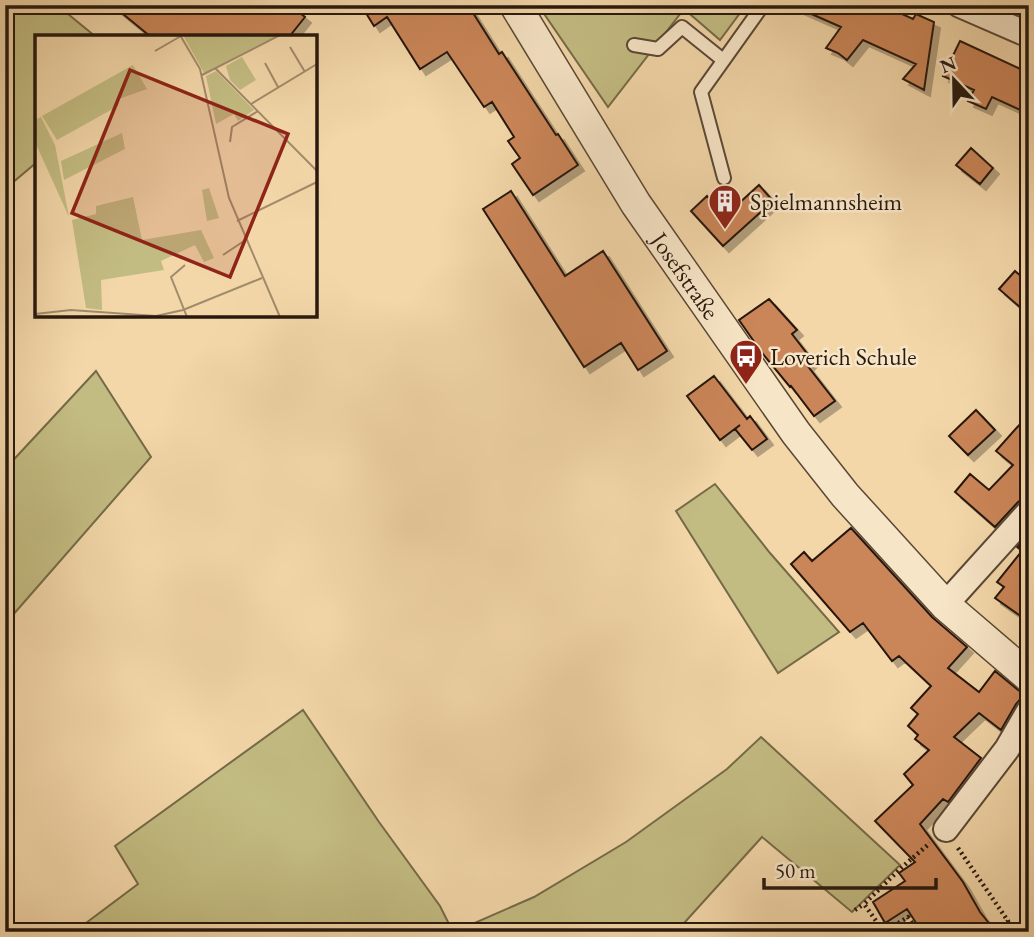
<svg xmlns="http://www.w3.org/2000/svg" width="1034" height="937" viewBox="0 0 1034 937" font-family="'EB Garamond',serif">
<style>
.green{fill:#c3bc82;stroke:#756a48;stroke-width:2}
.building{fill:#ca8558;stroke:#27190e;stroke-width:2;filter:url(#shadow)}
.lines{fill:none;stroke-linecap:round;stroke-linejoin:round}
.service-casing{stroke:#5a4835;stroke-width:16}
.minor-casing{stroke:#5a4835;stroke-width:28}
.tertiary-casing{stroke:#5a4835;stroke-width:33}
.path{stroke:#27190e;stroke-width:4.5;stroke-dasharray:2 3.5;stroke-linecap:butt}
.service{stroke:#f7e5c7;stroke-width:12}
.minor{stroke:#f7e5c7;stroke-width:24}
.tertiary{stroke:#f7e5c7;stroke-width:30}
.labels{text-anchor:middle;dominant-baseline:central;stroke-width:5;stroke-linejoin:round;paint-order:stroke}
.poi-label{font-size:24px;fill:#27190e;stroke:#f7e5c7;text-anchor:start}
.street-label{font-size:24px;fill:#27190e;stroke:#f7e5c7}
.inset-road{fill:none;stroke:#a18b6b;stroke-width:2}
.view{fill:#8f2418;fill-opacity:0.15;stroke:#8f2418;stroke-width:3.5}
.inset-edge{fill:none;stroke:#27190e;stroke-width:3.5}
</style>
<defs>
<filter id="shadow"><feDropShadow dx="6" dy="6" stdDeviation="0" flood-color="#0004"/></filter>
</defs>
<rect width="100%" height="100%" fill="#f3d7a9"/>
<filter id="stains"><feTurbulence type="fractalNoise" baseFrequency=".00286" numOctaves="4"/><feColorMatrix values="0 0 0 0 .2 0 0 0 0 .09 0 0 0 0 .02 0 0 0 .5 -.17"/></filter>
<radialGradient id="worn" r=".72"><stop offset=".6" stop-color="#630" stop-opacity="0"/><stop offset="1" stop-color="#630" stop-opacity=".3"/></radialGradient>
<path class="green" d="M5 5H57L96 37H37V162L5 189Z
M538 5H746L720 40 684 9 608 107Z
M96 371 151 457 5 624V469Z
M715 484 770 553 839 632 778 673 676 511Z
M303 710 379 822 440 906 453 932H74L138 884 115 846Z
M761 737 900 865 852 912 762 837 676 932H454L534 897 626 842 727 769Z"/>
<path class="building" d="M112 5H290L305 17 289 37H151Z
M361 5H468L499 54 502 52 556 135 558 134 578 165 533 195 512 164 520 158 508 141 514 137 492 102 484 107 447 52 420 69 387 17 374 26Z
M791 5H882L913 19 916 14 934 22 924 90 903 79 916 64 863 40 847 60 838 53 826 48 841 27Z
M960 41 1029 73V114L992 97 986 109 968 101 974 90 943 76Z
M971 148 993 168 980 184 956 165Z
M759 185 773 201 723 246 691 211 707 196 725 216Z
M511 191 565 276 603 251 667 351 638 370 621 343 584 367 483 209Z
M1015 271 1029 283V315L999 289Z
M769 299 797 330 792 334 812 360 807 365 835 401 814 416 791 386 790 387 762 353 739 320Z
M714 376 747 419 750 416 767 439 752 450 735 429 740 425 720 440 687 396Z
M976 410 995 430 968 455 949 436Z
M1029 414V498H1024L1018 502 995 527 955 492 970 474 989 490 1013 465 996 451Z
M851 528 932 617 967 647 948 668 979 692 995 671 1018 690 1025 694 1016 704 1001 730 979 713 954 737 981 758 948 802 943 799 920 824 963 882 980 912 996 932H922L907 909 885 923 873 902 905 881 899 873 915 862 875 821 913 785 904 774 929 750 915 739 918 735 908 726 918 714 911 708 931 686 899 656 892 661 863 623 850 632 791 564 804 552 812 561Z
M1029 534V622L995 598 1004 587 997 582 1022 551 1017 547Z"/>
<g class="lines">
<defs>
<path id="service" d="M634 45 658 49 682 27 723 60
M724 178 701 92 763 5"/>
<path id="minor" d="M960 5 1029 35
M945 605 1029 512
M946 829 1007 749 1029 711"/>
<g id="tertiary">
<path id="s1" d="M515 5 636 204 796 433 845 495 945 605 1029 677"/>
</g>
</defs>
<use href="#service" class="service-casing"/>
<use href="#minor" class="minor-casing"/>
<use href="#tertiary" class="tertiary-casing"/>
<path class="path" d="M958 848 1008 921 998 932
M855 910 864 904
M918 932 908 917 884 932 864 904 901 868 930 843"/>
<use href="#service" class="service"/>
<use href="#minor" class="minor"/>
<use href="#tertiary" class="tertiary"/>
</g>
<defs>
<symbol id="building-pin" viewBox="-11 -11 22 30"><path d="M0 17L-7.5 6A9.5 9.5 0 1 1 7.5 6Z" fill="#8f2418" stroke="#f7e5c7"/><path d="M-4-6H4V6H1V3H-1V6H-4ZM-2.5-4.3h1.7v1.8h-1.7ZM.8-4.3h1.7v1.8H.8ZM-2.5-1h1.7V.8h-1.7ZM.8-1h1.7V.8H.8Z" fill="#fff"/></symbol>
<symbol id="bus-pin" viewBox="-11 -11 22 30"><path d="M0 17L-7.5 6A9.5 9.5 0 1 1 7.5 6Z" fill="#8f2418" stroke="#f7e5c7"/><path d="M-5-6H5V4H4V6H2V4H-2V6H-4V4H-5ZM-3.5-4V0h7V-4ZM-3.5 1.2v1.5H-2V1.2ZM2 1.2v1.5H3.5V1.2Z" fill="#fff"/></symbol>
</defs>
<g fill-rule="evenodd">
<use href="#building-pin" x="706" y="182" width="38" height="52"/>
<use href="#bus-pin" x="727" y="337" width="38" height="52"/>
</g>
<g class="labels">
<g class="poi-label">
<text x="750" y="201">Spielmannsheim</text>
<text x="770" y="356">Loverich Schule</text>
</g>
<g class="street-label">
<text stroke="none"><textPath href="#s1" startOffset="320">Josefstraße</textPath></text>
</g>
</g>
<g transform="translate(35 35)">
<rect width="282" height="282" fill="#f3d7a9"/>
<path d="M148 0H243L169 38ZM207 22 221 45 205 55 195 45 191 31ZM98 30 112 54 84 64 83 71 22 105 7 81ZM181 36 219 75 203 86 199 79 181 89 171 41ZM6 82 20 110 34 182 0 107V85ZM87 98 90 114 29 145 26 126ZM174 153 184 183 172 186 167 155ZM98 162 107 205 166 195 179 223 169 227 160 210 126 226 129 235 66 245 67 275 51 273 37 185 61 179V171Z" fill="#c3bc82"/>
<path class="inset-road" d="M145 0 165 34 194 163 245 282M255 12 270 37M120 16 146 1M230 28 243 52M180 33 282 136M167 40 245 0M216 69 282 29M195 107 197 92 223 76M202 186 282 147M188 220 212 204M150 230 136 242 152 282M0 279 36 275 121 281 148 275 227 243"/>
<path class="view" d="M95 35 253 99 195 242 37 178Z"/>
<rect width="282" height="282" class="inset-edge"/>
</g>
<rect width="1034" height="937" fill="none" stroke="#f3d7a9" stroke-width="28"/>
<rect x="7" y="7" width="1020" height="923" fill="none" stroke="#27190e" stroke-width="3.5"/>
<rect x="14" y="14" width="1006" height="909" fill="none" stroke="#27190e" stroke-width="2"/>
<g transform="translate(954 80) rotate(338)" stroke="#f7e5c7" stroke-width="5" paint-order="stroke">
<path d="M0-5L12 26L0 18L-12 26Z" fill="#27190e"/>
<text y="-10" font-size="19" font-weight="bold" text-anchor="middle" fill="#27190e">N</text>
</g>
<path d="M764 878v10h172v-10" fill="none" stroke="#27190e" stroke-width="3.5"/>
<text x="775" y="878" font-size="21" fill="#27190e" stroke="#f7e5c7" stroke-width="5" paint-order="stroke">50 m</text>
<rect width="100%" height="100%" filter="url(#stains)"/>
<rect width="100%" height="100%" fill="url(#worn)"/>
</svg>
